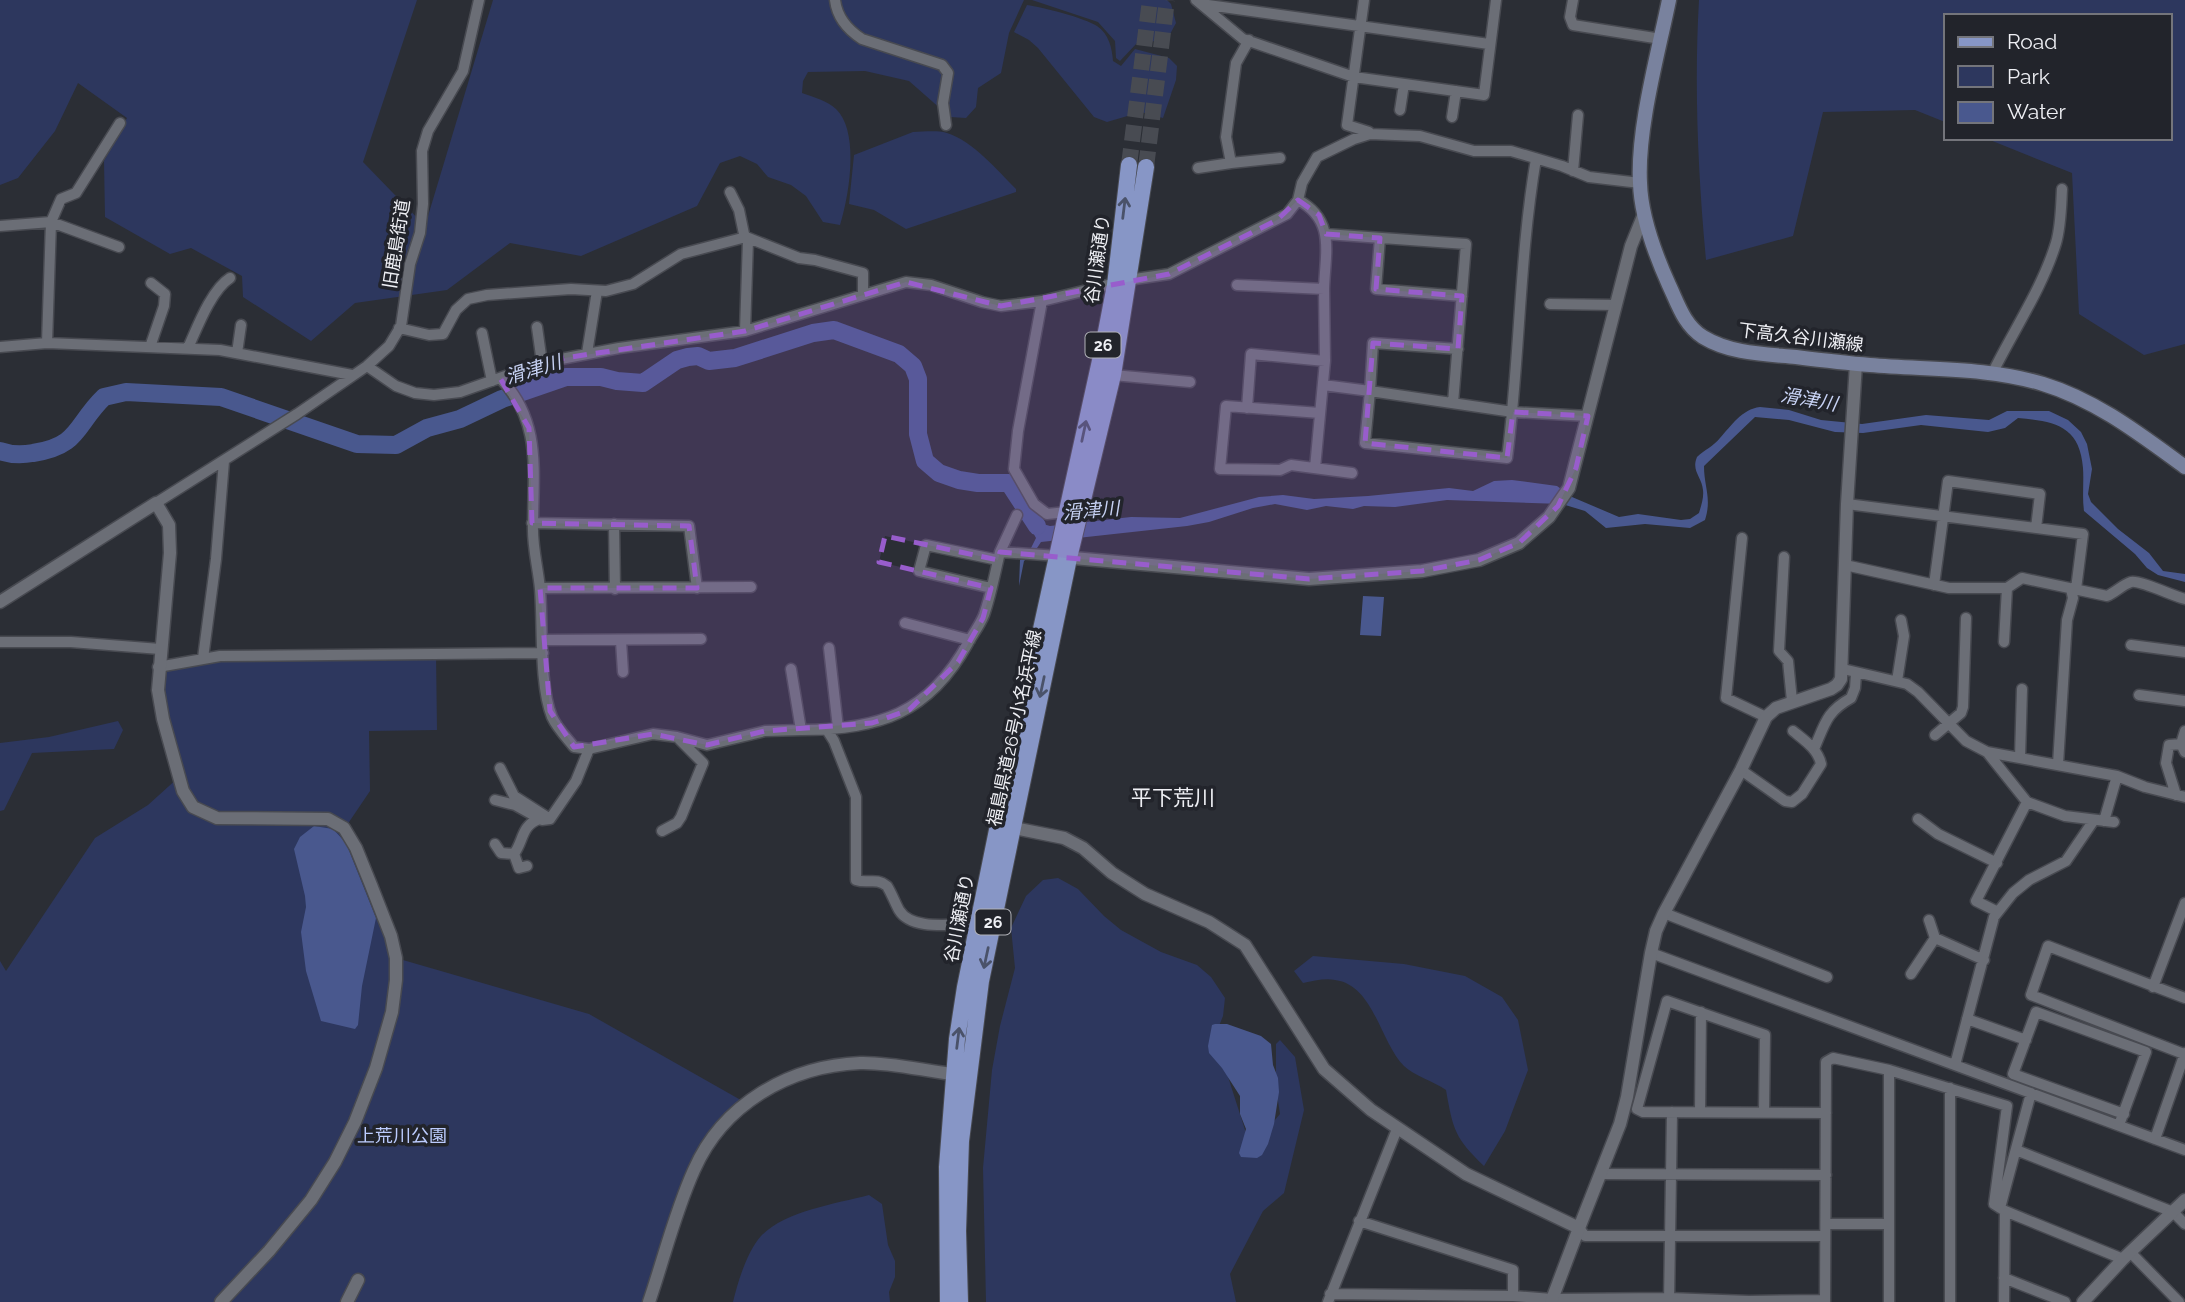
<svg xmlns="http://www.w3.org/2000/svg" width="2185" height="1302" viewBox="0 0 2185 1302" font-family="Raleway,'Noto Sans JP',sans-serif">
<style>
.green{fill:#2d375e}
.water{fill:#49588e}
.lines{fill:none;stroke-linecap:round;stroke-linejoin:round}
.river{stroke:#49588e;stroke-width:18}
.primary-tunnel{stroke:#484b52;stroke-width:16;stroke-dasharray:16 8;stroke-linecap:butt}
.minor-casing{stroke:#484a51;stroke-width:13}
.tertiary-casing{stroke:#484a51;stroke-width:15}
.secondary-casing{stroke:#484a51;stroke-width:17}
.primary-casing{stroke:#484a51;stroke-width:18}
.minor{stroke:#6b6e76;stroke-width:10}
.tertiary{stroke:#6b6e76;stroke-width:12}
.secondary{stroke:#79829e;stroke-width:14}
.primary{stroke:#8796c6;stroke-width:16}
.oneway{stroke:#4a5269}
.marked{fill:#985dcc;fill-opacity:0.2;stroke:#985dcc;stroke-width:5;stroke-dasharray:14 9;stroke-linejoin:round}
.labels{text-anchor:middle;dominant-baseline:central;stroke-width:7;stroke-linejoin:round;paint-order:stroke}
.shield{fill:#22242b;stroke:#b1b2b8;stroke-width:2}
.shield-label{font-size:16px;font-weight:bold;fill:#eeeff4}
.street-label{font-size:18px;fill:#eeeff4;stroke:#22242b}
.park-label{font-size:18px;fill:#bcccfe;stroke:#22242b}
.water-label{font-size:19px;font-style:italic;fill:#c7d2f4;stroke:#22242b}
.quarter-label{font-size:21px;fill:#eeeff4;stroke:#22242b}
</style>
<rect width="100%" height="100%" fill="#2b2e35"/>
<path class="green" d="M0 0H417L363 162 425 226 493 0H1024L1009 33 1001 73 978 88 976 107 966 118 950 117 909 81 865 71 808 72 803 81 802 93C813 97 828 101 836 109 860 132 849 196 840 225L823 222 806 196 791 185 768 177 757 164 740 156 720 163 697 206 581 256 510 243 447 290 355 303 311 341 243 297 242 276 191 248 170 254 105 217 104 161 127 118 78 83 55 131 18 178 0 185Z
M1032 0H1167L1171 4 1176 23 1169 36 1151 42 1137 43 1120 61 1116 58 1115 41 1098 22Z
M1699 0H2185V344L2144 355 2079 314 2072 173 1985 138H2169V16H1945V122L1915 110 1823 112 1793 236 1706 260C1698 173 1694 87 1699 0Z
M1027 5C1042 7 1085 18 1097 26 1109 34 1112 48 1113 61L1121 66 1135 49 1169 58 1177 66 1176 80 1163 118 1141 112 1107 122 1094 117 1038 48 1029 40 1014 32Z
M913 132C924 132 936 130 947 133 973 141 997 170 1016 189V192L906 229 874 210 849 204 854 155Z
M436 653 437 730 369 731 370 791 345 828 396 958 589 1014 746 1103 709 1143 649 1302H0V961L6 971 95 838 148 805 179 777 158 667 203 658Z
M118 721 123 730 114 749 32 753 4 810 0 811V743L49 737Z
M1058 878 1078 889 1104 916 1121 930 1161 952 1197 965 1211 977 1225 998 1223 1016 1215 1036 1246 1133 1262 1135 1280 1114 1276 1088V1044L1280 1040 1295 1057 1304 1110 1284 1193 1263 1211 1230 1274 1236 1302H986L983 1168 992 1070 1000 1026 1015 968 1011 928 1026 896 1043 880Z
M1313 956 1404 964 1465 976 1502 997 1518 1020 1528 1070 1505 1131 1484 1166C1455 1138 1453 1130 1446 1090 1435 1082 1413 1075 1404 1066 1380 1042 1374 985 1335 980 1325 978 1313 981 1303 983L1294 971Z
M869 1195 882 1204 888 1245 895 1261V1277L889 1292 890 1302H733C738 1281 747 1252 761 1236 785 1211 835 1204 869 1195Z"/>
<path class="water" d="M1760 407 1789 410 1821 420 1862 424 1926 415 1989 420 2007 411H2049L2068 420 2081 432 2087 444 2092 469 2088 494 2091 502 2118 529 2149 553 2163 571 2185 574V582L2158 575 2147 568 2135 554 2084 511C2082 497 2084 482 2083 468 2080 425 2053 421 2018 418L2005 428 1988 432 1921 425 1863 433 1835 432 1789 420 1755 417 1704 466C1704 487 1712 498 1705 520L1690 528 1645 524 1606 528 1585 511 1562 504 1447 500 1395 507 1364 506 1353 509 1326 506 1307 510 1275 504 1253 508 1209 522 1187 526 1041 542 1035 551 1024 561 1019 586 1020 560 1029 552 1036 538 1020 509 1028 503 1043 524 1050 526 1131 517 1180 518 1259 497 1283 495 1314 499 1368 496 1449 488 1473 491 1494 481 1512 480 1557 486 1572 497 1619 517 1638 514 1681 520 1690 519 1699 513C1701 506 1704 498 1703 490 1702 477 1691 471 1697 457 1704 450 1714 446 1720 438 1731 426 1742 409 1760 407Z
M1363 596 1384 597 1381 636 1360 635Z
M314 826 333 829 346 843 376 918 362 986 358 1025 355 1029 321 1021 306 971 301 932 306 907 305 896 294 849 300 837Z
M1215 1024H1227L1261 1036 1271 1044 1273 1065 1278 1078 1279 1092 1274 1124 1268 1144 1262 1155 1257 1158 1241 1157 1239 1153 1246 1129 1240 1114V1096L1222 1068 1209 1053 1208 1046 1212 1025Z"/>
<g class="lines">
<path class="river" d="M0 451C11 455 22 455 33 453 80 446 75 425 104 397L126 392 221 397 357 444 396 445 427 428 460 419 502 399 566 377H601L617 381 643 383 677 360 688 357 698 356 709 361 735 358 813 333 834 330 899 354 913 366 918 379V434L925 461 939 473 959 480 978 483H1009L1037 526"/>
<path class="primary-tunnel" d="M1129 165 1150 0
M1146 167 1167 0"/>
<defs>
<path id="minor" d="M835 0C837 17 848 30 862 39L942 65 948 73 943 103 946 125
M1196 0 1243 39 1354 77 1484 95 1496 0
M1364 0 1347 125 1369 132 1370 134
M1573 0 1570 17 1573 25 1661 39
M1201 4 1489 44
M1249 40 1236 63 1226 137 1231 163 1280 158
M1400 110 1404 84
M1452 117 1456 91
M1198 168 1231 163
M1573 171 1578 115
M730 192 739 210 744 234 748 240 745 331
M0 226 51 222 119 247
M1326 234 1466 244 1453 403
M1380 238 1376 289 1462 296
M1237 285 1324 289C1325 253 1336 220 1298 200
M1042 301 1018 431 1014 469 1034 504 1047 514 1067 512
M1550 304 1616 305
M537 327 542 363
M399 328 429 335 443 334 456 310 468 299 487 295 571 289 606 291 633 284 681 254 746 237 799 258 815 260 863 273V295
M482 333 492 381
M47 343 51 222 61 199 76 193 120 123
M0 347 47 343 220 350 352 375
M150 347 164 306 165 294 151 283
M188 348C197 328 211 290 230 278
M1458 349 1373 343 1370 391 1513 412 1588 416
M237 353 241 325
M587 353 597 291
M367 366 396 386 415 393 434 395 460 392 545 362 619 348 745 331 906 282 931 285 982 302 1001 306 1042 301 1128 280 1169 274 1287 214 1298 200 1302 183 1317 157 1354 139 1370 134 1420 136 1474 151H1511L1562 166 1589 177 1640 183
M1992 374C2013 331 2042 289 2056 243 2061 226 2061 207 2062 189
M1113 375 1190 382
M500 378C542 421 533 471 533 525 532 546 538 567 540 589 543 625 539 685 552 717 557 728 567 738 574 747L589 749 653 734 677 737 707 745 765 731 801 730
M1323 385 1370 391 1365 443 1507 458C1520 358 1519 258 1536 159
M1247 408 1251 354 1325 361
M1320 413 1226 406 1220 469 1280 470 1291 465 1352 473
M1315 468 1325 361 1324 289
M156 503 297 414 367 366 389 346 401 326 410 264 420 233 423 204 422 151 428 131 463 71 479 0
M1847 504 2083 534 2076 589
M532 523 689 526 697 588
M614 524 615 589
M1742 538 1726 698 1766 717
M1000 552 1017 515
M1784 557 1779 651 1788 661 1792 701
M1845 565 1949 588H2007L2022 578 2107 596C2116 592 2122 585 2131 582 2140 580 2173 596 2185 599
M1934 585 1948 481 2040 494 2036 528
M540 588 751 587
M991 588 919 571 926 545 998 560
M905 623 970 640
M542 640 701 639
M621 641 623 672
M0 642H71L160 649
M2004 642 2007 588
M2131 645 2185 652
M829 648 838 728
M203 658 216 559 224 461
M158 667 220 656 543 653
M791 669 801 730C878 730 929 714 968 643 973 634 980 625 984 615 991 595 995 573 1000 552L1058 556
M1843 669 1907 684 1918 692 1966 741 1987 752 2117 776 2145 787 2185 797
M1897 681 1904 636 1901 620
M2139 695 2185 701
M827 730 834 741 856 797V880C868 884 876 877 887 886 892 894 895 903 899 910 912 932 956 923 977 924
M2185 731 2181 744 2185 752
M1935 735 1961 713 1963 707 1966 618
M1814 749C1825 724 1826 712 1851 698L1855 688 1856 674
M1987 752 2027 802 2065 816 2114 822
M2020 757 2022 689
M2058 764 2067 620 2073 598 2071 589
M500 768 514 796 550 819
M1741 770 1785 801 1792 802 1802 794 1821 764C1818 749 1804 740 1793 731
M2176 795 2166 763 2169 745 2181 744
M495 800 515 805 542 820 550 819 576 781 589 749
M1918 819 1938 834 1997 863
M2104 821 2117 776
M662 831 677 823 681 817 703 763 679 739
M495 844 501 853 514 854C524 840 521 826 539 819
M514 854 519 868 527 866
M1998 912 1976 901 2027 802
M1664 913 1827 977
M1929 920 1935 938
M1651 953 2185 1150
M1911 974 1935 938 1984 960
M2153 987 2185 903
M1967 1019 2026 1040
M2184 1054 2031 995 2048 946 2185 998
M1955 1065 1994 917 2013 893 2029 880 2066 861 2094 820
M1889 1070V1302
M1950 1088V1302
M1764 1111 1765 1035 1667 1001 1637 1109 1643 1112 1826 1113
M1700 1112 1701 1012
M2119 1125 2146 1052 2036 1012 2013 1074 2124 1114
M2155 1139 2185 1053
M2016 1150 2173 1212 2185 1224
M1601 1174 1826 1175
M2000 1208 2031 1093
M1359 1221 1513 1270V1296
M1826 1224H1889
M1579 1228 1585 1236H1825
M2131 1253 2179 1302
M2004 1278 2065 1302
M1330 1294 1513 1296 1552 1299 1669 1298 1749 1301 1825 1300
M1328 1302 1397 1129
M1669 1302 1672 1112
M1825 1302 1826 1062 1833 1058 1889 1070 2007 1106 1994 1204 2005 1211 2123 1259
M2004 1302 2005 1211"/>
<path id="tertiary" d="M1062 557 1309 579 1422 571 1479 560 1519 543 1549 517 1569 488 1631 246 1644 214
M0 602 156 503 169 525 170 553 158 690 163 719 183 791 193 807 217 818 328 819 344 828 356 848 371 885 391 936 396 958V980L392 1012 376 1068 355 1122 335 1162 311 1200 269 1251 221 1302
M1004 826 1064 838 1083 848 1112 873 1145 894 1209 922 1245 945 1324 1069 1371 1110 1466 1174 1579 1228 1551 1302
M1579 1228 1620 1124 1627 1097 1651 953 1656 931 1664 913 1741 770 1766 717 1776 708 1831 689 1837 685 1841 679 1847 504 1856 364
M347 1302 358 1280
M649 1302C664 1258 675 1212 694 1170 723 1104 789 1066 860 1063 892 1062 928 1072 961 1075
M2083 1302 2123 1259 2185 1200"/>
<path id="secondary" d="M1669 0C1658 54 1637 129 1640 183 1641 217 1655 254 1669 285 1678 304 1684 325 1703 337 1731 354 1765 354 1796 357 1820 360 1845 363 1870 365 1927 370 1988 367 2043 384 2096 400 2141 435 2185 467"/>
<path id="primary" d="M948 1302 947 1167 957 1039 965 987 998 825 1103 347 1115 285 1129 165
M960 1302 958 1231 961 1141 981 981 1069 558 1113 375 1146 167"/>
</defs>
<use href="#minor" class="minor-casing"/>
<use href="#tertiary" class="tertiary-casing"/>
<use href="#secondary" class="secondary-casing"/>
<use href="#primary" class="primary-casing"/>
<use href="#minor" class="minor"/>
<use href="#tertiary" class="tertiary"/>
<use href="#secondary" class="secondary"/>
<use href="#primary" class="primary"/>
</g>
<defs><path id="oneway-shaft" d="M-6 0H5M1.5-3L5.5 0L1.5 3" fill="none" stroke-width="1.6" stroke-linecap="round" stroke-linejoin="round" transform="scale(1.75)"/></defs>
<g class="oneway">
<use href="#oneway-shaft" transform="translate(1124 208) rotate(-83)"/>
<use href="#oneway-shaft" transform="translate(1084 431) rotate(-78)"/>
<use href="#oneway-shaft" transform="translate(1042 687) rotate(102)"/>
<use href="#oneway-shaft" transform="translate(986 958) rotate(102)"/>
<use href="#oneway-shaft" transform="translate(958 1038) rotate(-83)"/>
</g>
<path class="marked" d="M1298 200 1319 215 1326 234 1380 238 1376 289 1462 296 1458 349 1373 343 1365 443 1507 458 1513 412 1588 416 1576 468 1558 506 1519 543 1479 560 1422 571 1309 579 1000 552 998 560 885 536 879 562 991 588 983 618 958 662 909 710 872 723 765 731 707 745 653 734 574 747 550 711 540 588H697L689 526 532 523 529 428 500 378 564 358 745 331 906 282 1001 306 1169 274 1277 220Z"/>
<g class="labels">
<g class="shield">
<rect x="1085.5" y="332.5" width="35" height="25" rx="5"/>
<rect x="975.5" y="909.5" width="35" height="25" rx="5"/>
</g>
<g class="shield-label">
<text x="1103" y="345">26</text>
<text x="993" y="922">26</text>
</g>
<g class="street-label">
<text transform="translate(396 244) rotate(-81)">旧鹿島街道</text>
<text transform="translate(1097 259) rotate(-82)">谷川瀬通り</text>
<text transform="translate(1801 337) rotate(7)">下高久谷川瀬線</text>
<text transform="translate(1014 728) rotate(-78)">福島県道26号小名浜平線</text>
<text transform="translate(959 918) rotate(-79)">谷川瀬通り</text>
</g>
<g class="park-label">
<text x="402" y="1135">上荒川公園</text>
</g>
<g class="water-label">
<text transform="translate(533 369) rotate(-17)">滑津川</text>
<text transform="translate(1809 399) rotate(10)">滑津川</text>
<text transform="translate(1091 510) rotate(-5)">滑津川</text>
</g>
<g class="quarter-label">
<text x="1173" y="797">平下荒川</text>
</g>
</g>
<rect x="1944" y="14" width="228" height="126" fill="#22242b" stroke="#74757b" stroke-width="2"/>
<rect x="1958" y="37" width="35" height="10" fill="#8796c6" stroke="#74757b" stroke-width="2"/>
<text x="2007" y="49" font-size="21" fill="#eeeff4">Road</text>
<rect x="1958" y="66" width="35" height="21" fill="#2d375e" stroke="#74757b" stroke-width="2"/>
<text x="2007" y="84" font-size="21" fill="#eeeff4">Park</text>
<rect x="1958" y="102" width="35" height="21" fill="#49588e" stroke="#74757b" stroke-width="2"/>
<text x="2007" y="119" font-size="21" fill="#eeeff4">Water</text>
</svg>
